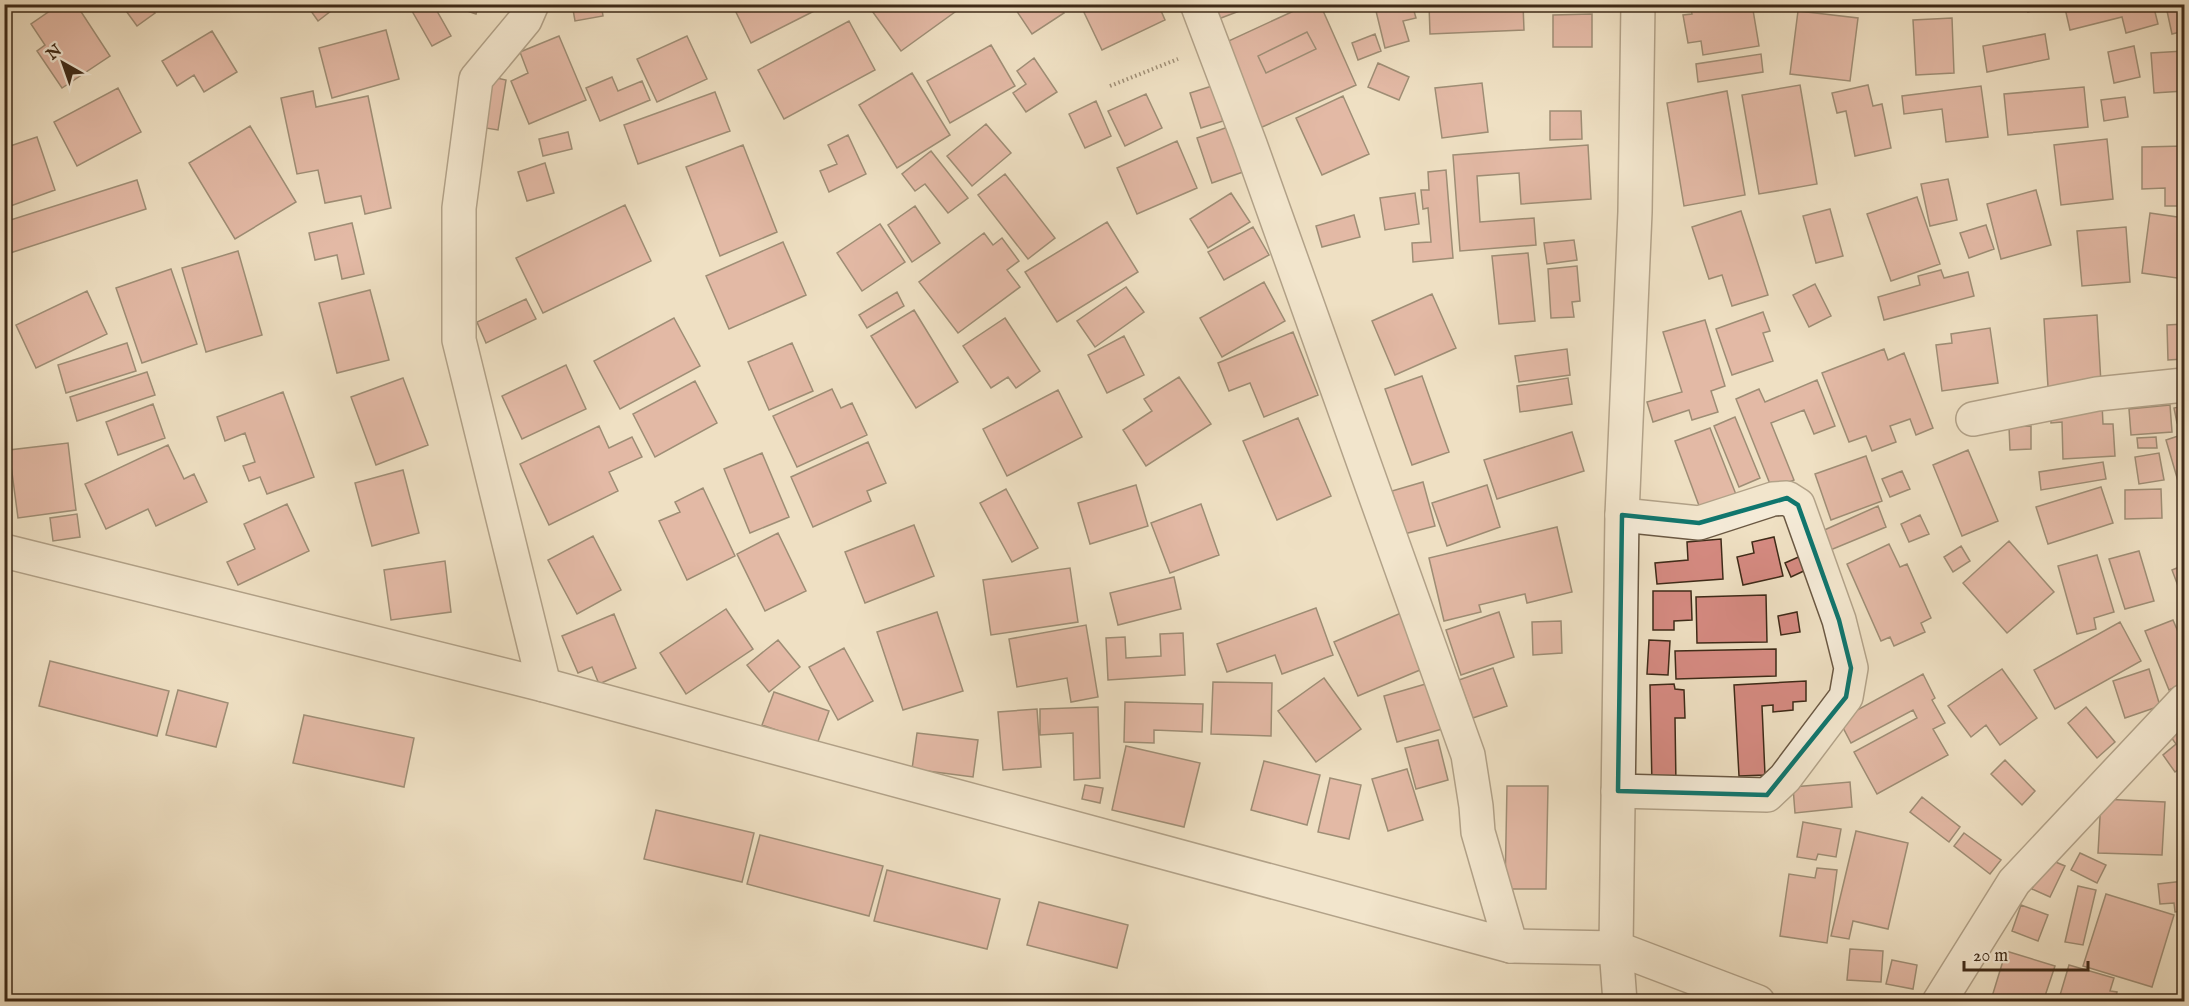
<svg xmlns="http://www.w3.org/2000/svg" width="2189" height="1006" viewBox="0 0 2189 1006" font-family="'IM FELL English',serif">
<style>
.building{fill:#d58a81;stroke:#3e2a18;stroke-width:1.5;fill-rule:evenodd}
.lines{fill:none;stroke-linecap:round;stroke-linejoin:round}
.minor-casing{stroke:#6a5843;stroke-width:36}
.tertiary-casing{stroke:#6a5843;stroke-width:36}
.path{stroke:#3e2a18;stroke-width:4;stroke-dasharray:1.5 3;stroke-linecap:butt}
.minor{stroke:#f5ebd8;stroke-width:33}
.tertiary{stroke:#f5ebd8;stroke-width:33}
.marked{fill:none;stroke:#0f766e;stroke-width:4.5;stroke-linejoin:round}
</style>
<rect width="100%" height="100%" fill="#efe0c3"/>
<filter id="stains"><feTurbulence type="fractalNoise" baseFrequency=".00333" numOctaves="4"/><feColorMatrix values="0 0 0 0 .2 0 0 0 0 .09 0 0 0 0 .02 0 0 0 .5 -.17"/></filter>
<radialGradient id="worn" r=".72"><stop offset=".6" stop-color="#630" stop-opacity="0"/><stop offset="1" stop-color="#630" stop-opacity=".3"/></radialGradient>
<path class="building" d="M4 4H36V5L4 13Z
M60 4H76L110 56 62 88 37 51 45 45 31 24Z
M121 4H149L155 13 137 26Z
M306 4H340L318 21Z
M408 4H433L451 36 432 46Z
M454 4H479L476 14 453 6Z
M572 4H601L603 16 575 21Z
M732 4H828L751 43Z
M867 4H966L901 51Z
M1012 4H1058L1064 13 1032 34Z
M1080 4H1158L1165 20 1102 50Z
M1202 4H1240L1242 10 1208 23Z
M1309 4H1320L1356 85 1260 128 1222 44ZM1307 32 1316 49 1266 73 1258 56Z
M1384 4H1412L1416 18 1403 21 1409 41 1385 48 1375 7Z
M1429 4H1523L1524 30 1430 34Z
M1690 4H1752L1759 46 1703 55 1701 41 1688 43 1683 15 1692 14Z
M2027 4H2053V5L2028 12Z
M2064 4H2153L2158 24 2126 33 2122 17 2070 30Z
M2184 7V31L2172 34 2167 11Z
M1798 11 1858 18 1850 81 1790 74Z
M1592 14V47H1553V15Z
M1952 18 1954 73 1916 75 1913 20Z
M849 21 875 70 784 119 758 70Z
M386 30 399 79 332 98 319 48Z
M212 31 237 72 204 92 194 75 177 86 162 61Z
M1307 32 1316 49 1266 73 1258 56Z
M1375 34 1381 51 1358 60 1352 43Z
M2045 34 2049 59 1987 72 1983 46Z
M559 36 586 100 529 124 511 81 528 73 520 52Z
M687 36 707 79 657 102 637 59Z
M991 45 1015 86 950 123 927 81Z
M2134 46 2140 77 2114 83 2108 52Z
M2184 51V91L2154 93 2151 53Z
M1761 54 1763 72 1698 82 1696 64Z
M1034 58 1057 92 1026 112 1013 93 1026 84 1017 71Z
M1378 63 1409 77 1399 100 1368 87Z
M912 73 950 135 897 168 859 105Z
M483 75 506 80 498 130 473 126Z
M612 77 618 91 642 81 650 100 600 121 586 88Z
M1482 83 1488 132 1442 138 1435 88Z
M1800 85 1817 184 1759 194 1742 95Z
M1868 85 1873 106 1882 104 1891 148 1855 156 1846 111 1837 113 1832 93Z
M1212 86 1223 121 1201 128 1190 93Z
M1981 86 1988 137 1946 142 1942 109 1904 114 1902 96Z
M2084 87 2088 127 2008 135 2004 94Z
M118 88 141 132 77 166 54 122Z
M313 91 316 107 368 96 391 208 365 214 361 196 325 203 318 170 297 174 281 98Z
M1727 91 1745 195 1684 206 1667 103Z
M715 92 730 131 638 164 624 125Z
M1146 94 1162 128 1125 146 1108 111Z
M1343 96 1369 154 1322 175 1296 118Z
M2125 97 2128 117 2104 121 2101 100Z
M1096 101 1111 136 1085 148 1069 114Z
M1550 111H1581L1582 139 1550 140Z
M986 124 1011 153 972 186 947 156Z
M250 126 296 202 235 239 189 163Z
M1228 127 1243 172 1212 183 1197 138Z
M568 132 572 149 543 156 539 139Z
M848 135 866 174 829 192 820 171 837 164 828 145Z
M37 137 55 190 5 208 4 148Z
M2107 139 2113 199 2061 205 2054 145Z
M1177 141 1197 188 1137 214 1117 168Z
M743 145 777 232 720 256 686 167Z
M1588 145 1591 199 1521 204 1519 173 1477 176 1480 222 1534 218 1536 245 1460 251 1453 155Z
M2184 146V206H2165V188L2142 189V147Z
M931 151 968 198 948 213 925 184 915 191 902 174Z
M545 163 554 193 527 201 518 172Z
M1446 170 1453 258 1413 262 1412 243 1431 242 1428 208 1423 209 1421 190H1429L1428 172Z
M1005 174 1055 238 1028 259 978 195Z
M1948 179 1957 220 1930 226 1921 184Z
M137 180 146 209 4 255V222Z
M2036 190 2051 245 2001 259 1987 204Z
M1231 193 1250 222 1208 248 1190 219Z
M1415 193 1419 224 1385 230 1380 198Z
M1917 197 1940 264 1891 281 1867 214Z
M625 205 651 261 543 313 516 258Z
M915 206 940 243 912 262 888 225Z
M1830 209 1843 256 1816 263 1803 216Z
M1741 211 1768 295 1732 306 1722 275 1709 279 1692 227Z
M2150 213 2184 218V279L2142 273Z
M1354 215 1360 237 1322 247 1316 226Z
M1107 222 1138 272 1057 322 1025 272Z
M352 223 364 274 342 279 337 255 315 260 309 233Z
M880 224 905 262 862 291 837 253Z
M1986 225 1994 249 1969 258 1960 233Z
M1253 227 1269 255 1224 280 1208 252Z
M2126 227 2130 282 2082 286 2077 231Z
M984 233 993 245 1002 238 1019 261 1007 270 1020 287 958 333 919 282Z
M1574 240 1577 260 1547 264 1544 243Z
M783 242 806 295 729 329 706 276Z
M238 251 262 335 206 352 182 268Z
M1528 253 1535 321 1499 324 1492 256Z
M1577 266 1580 301 1572 302 1574 317 1551 318 1548 269Z
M171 269 197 344 142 363 116 288Z
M1941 270 1944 278 1968 272 1974 296 1884 320 1878 297 1920 285 1918 276Z
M1264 282 1285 321 1222 357 1200 318Z
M1815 284 1831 316 1809 327 1793 295Z
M1126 287 1144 312 1095 347 1077 321Z
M370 290 389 360 337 373 319 303Z
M87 291 107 334 36 368 16 325Z
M897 292 904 306 867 328 859 315Z
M1432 294 1456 348 1395 375 1372 321Z
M526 299 536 319 486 343 477 322Z
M914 310 958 382 916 408 871 336Z
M1763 312 1770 331 1763 333 1773 361 1732 375 1716 329Z
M2097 315 2101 383 2048 387 2044 319Z
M674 318 700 366 620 409 594 361Z
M1005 318 1040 371 1016 388 1008 377 991 388 963 346Z
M1705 320 1725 386 1711 391 1718 412 1692 420 1689 410 1653 422 1647 402 1682 392 1663 332Z
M2184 324V359L2168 360 2167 325Z
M1990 328 1998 383 1942 391 1936 345 1952 343 1951 334Z
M1293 332 1318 395 1264 417 1250 383 1229 391 1218 363Z
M1124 336 1144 375 1107 393 1088 355Z
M127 343 136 371 66 393 58 365Z
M792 343 813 391 769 410 748 362Z
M1567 349 1570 375 1519 382 1515 356Z
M1884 349 1888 360 1904 353 1933 428 1916 435 1910 419 1890 426 1896 442 1872 451 1866 436 1849 442 1822 373Z
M566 365 586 409 522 439 502 396Z
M147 372 155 395 77 421 70 397Z
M1422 376 1449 452 1412 465 1385 389Z
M1179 377 1211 424 1146 466 1123 430 1152 411 1144 399Z
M403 378 428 445 376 465 351 397Z
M1568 378 1572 404 1520 412 1517 386Z
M1817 380 1835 426 1814 434 1804 410 1771 423 1794 480 1772 489 1736 399 1759 389 1765 402Z
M695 381 717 423 655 457 633 414Z
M832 389 841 408 852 403 867 435 797 467 773 416Z
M1058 390 1082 437 1007 476 983 429Z
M283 392 314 477 267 494 260 477 249 481 243 466 255 462 245 433 225 441 217 417Z
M153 404 165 438 118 455 106 422Z
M2102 404 2103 424H2113L2115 456 2063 459 2062 422 2051 423 2050 407Z
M2170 405 2172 432 2131 435 2129 409Z
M2184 406V422L2177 423 2174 408Z
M1735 417 1760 478 1739 487 1714 426Z
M1298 418 1331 496 1277 520 1243 441Z
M599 426 609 448 632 437 642 457 609 472 618 491 549 525 520 464Z
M2031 426V449L2010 450 2009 427Z
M1710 428 1737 497 1701 511 1675 441Z
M1572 432 1584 471 1497 499 1484 460Z
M2184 434V497L2183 498 2166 440Z
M2156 437 2157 448H2138L2137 438Z
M868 442 886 483 867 491 871 501 813 527 791 477Z
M68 443 76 510 18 518 9 450Z
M168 445 184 479 194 474 207 502 156 526 148 509 106 529 85 484Z
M1968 450 1998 521 1962 536 1933 465Z
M762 453 789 517 750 533 724 469Z
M2159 453 2164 480 2139 484 2135 457Z
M1866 456 1882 501 1831 520 1815 474Z
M2103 462 2106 479 2041 490 2039 472Z
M403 470 419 533 372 546 355 483Z
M1902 471 1910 489 1890 497 1882 479Z
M1423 482 1435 526 1404 534 1392 491Z
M1136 485 1148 526 1090 544 1078 503Z
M1487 485 1500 527 1447 546 1432 503Z
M2101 487 2113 523 2048 544 2036 507Z
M703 488 735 556 687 580 659 521 680 512 675 502Z
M1006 489 1038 548 1012 562 980 503Z
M2161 489 2162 518 2125 519V490Z
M287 504 309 551 238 585 227 562 255 549 244 524Z
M1201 504 1219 555 1170 573 1151 523Z
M1878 506 1886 527 1828 551 1820 532Z
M77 514 80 537 53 541 50 518Z
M1920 515 1929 534 1909 542 1901 524Z
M914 525 934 576 865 603 845 552Z
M1557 527 1572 592 1527 603 1525 594 1479 605 1481 612 1444 621 1429 558Z
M778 533 806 591 765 611 737 554Z
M593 536 621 590 577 614 548 560Z
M1774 537 1783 576 1743 585 1737 557 1754 553 1752 542Z
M1721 539 1723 579 1657 584 1655 563 1688 560 1687 542Z
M2009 541 2054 592 2007 633 1963 583Z
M1889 544 1900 567 1907 564 1931 618 1921 623 1925 632 1894 646 1890 637 1881 641 1847 564Z
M1961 546 1970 561 1953 572 1944 557Z
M2139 551 2154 601 2125 609 2109 559Z
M1803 555 1808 569 1791 577 1785 563Z
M2097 555 2114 612 2094 618 2096 629 2077 634 2058 566Z
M445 561 451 612 391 620 384 570Z
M2184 565V602L2172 570Z
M1070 568 1078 622 991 635 983 580Z
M1174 577 1181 609 1118 625 1110 593Z
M1653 591H1691L1692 620 1674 621V630H1653Z
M1766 595 1767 642 1697 643 1696 597Z
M1316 608 1333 655 1282 674 1275 655 1227 672 1217 644Z
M726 609 753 649 686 694 660 653Z
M1408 610 1432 665 1358 696 1334 642Z
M937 612 963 691 903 710 877 632Z
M1499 612 1514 657 1461 675 1446 630Z
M1797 612 1800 632 1781 635 1778 616Z
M614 614 636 668 599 684 592 667 578 673 562 636Z
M2173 620 2184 646V683L2169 690 2145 631Z
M1561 621 1562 653 1533 655 1532 622Z
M2120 622 2141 661 2055 709 2034 670Z
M1086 625 1098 697 1071 702 1067 678 1017 687 1009 639Z
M1183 633 1185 675 1108 680 1106 638 1125 637 1126 658 1161 656 1160 634Z
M778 640 800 667 769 692 747 665Z
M1649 640 1670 641 1668 675 1647 674Z
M844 648 873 701 838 720 809 667Z
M1776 649V676L1676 679 1675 651Z
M50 661 169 691 157 736 39 706Z
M1493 668 1507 706 1473 718 1459 680Z
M2002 669 2037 718 2000 745 1986 725 1971 737 1948 706Z
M2149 669 2160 706 2125 718 2113 681Z
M1923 674 1935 698 1932 700 1945 723 1933 729 1948 755 1877 794 1854 752 1917 718 1913 710 1851 743 1839 720Z
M1324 678 1361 729 1316 762 1278 711Z
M1436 681 1449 727 1397 742 1384 696Z
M1806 681V701L1793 702V710L1773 712V705L1762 706 1765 775 1739 776 1734 685Z
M1213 682 1272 683 1271 736 1211 734Z
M1674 684 1675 689 1684 690 1685 718H1675L1676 786 1652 787 1650 685Z
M178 690 228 703 216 747 166 735Z
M774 692 829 711 817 744 762 725Z
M1125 702 1203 704 1202 732 1154 730V743L1124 742Z
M1098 707 1100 778 1074 780 1073 733 1040 735V709Z
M2086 707 2115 742 2097 758 2068 723Z
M1037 709 1041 767 1003 770 998 712Z
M304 715 414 738 404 787 293 763Z
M2184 716V765L2175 772 2163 755 2176 744 2166 730Z
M917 733 978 740 973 777 912 769Z
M1438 740 1448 780 1416 789 1405 748Z
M1126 746 1200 763 1184 827 1112 810Z
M2005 760 2035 791 2022 805 1991 774Z
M1264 761 1320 775 1307 825 1251 810Z
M1407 769 1423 820 1388 831 1372 779Z
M1330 778 1361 785 1349 839 1318 832Z
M1850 782 1852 807 1795 813 1793 787Z
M1085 785 1103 788 1100 803 1082 799Z
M1507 786H1548L1546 889H1505Z
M1922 797 1960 827 1949 842 1910 812Z
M2101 799 2165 802 2162 855 2098 853Z
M656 810 754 833 742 882 644 859Z
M1803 822 1841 829 1836 857 1818 854 1816 860 1797 857Z
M1856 831 1908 843 1888 929 1853 921 1849 939 1831 936Z
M1964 833 2001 860 1990 874 1954 846Z
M760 835 883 866 869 916 747 884Z
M2080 853 2106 865 2097 883 2071 870Z
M2046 858 2065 866 2050 897 2032 889Z
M1817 868 1837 870 1827 943 1780 936 1789 874 1815 878Z
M887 870 1000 899 987 949 874 921Z
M2184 881V911L2175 912 2174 903 2160 904 2158 884Z
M2078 886 2096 890 2083 945 2065 942Z
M2106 894 2174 915 2152 987 2083 966Z
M1039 902 1128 925 1117 968 1027 945Z
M2021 905 2048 915 2038 941 2012 931Z
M1850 949 1883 951 1881 982 1847 980Z
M2006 951 2055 966 2043 1002H1997L1991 1000Z
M1892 960 1917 965 1913 989 1886 984Z
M2069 965 2114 978 2110 991 2117 992 2115 1002H2058Z
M2130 1000 2184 1001V1002H2130Z"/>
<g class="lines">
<defs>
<path id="minor" d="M532 4 525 20 476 79 459 208V340L544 685
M1197 4 1250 144 1468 755 1476 806 1478 832 1511 946
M1973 419 2097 394 2184 385
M1618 791 1767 795 1785 778 1846 697 1851 668 1839 620 1798 505 1787 498 1773 499 1699 523 1622 515
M1616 948 1758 1002
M1939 1002 2014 882 2184 701"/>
<path id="tertiary" d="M4 551 544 685 1511 946 1616 948
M1620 1002 1616 948 1622 515 1635 212 1638 4"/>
</defs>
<use href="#minor" class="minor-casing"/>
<use href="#tertiary" class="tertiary-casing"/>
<path class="path" d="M1110 86 1178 59"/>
<use href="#minor" class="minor"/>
<use href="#tertiary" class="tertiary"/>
</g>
<path d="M0 0H2189V1006H0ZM1787 498 1798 505 1839 620 1851 668 1846 697 1767 795 1618 791 1622 515 1699 523Z" fill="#efe0c3" fill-opacity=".55" fill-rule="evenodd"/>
<path class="marked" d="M1787 498 1798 505 1839 620 1851 668 1846 697 1767 795 1618 791 1622 515 1699 523Z"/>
<rect width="2189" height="1006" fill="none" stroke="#efe0c3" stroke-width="24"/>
<rect x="6" y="6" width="2177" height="994" fill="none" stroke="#3e2a18" stroke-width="3"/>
<rect x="12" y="12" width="2165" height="982" fill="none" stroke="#3e2a18" stroke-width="1.5"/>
<g transform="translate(63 63) rotate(320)" stroke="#f5ebd8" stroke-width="4.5" paint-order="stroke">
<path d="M0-4.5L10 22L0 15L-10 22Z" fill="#3e2a18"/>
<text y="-9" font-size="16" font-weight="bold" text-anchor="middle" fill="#3e2a18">N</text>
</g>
<path d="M1964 961v9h124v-9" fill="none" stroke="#3e2a18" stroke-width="3"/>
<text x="1973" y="961" font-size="18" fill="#3e2a18" stroke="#f5ebd8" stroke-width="4.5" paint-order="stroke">20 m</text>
<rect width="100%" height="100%" filter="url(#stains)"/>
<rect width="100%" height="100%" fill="url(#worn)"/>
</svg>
